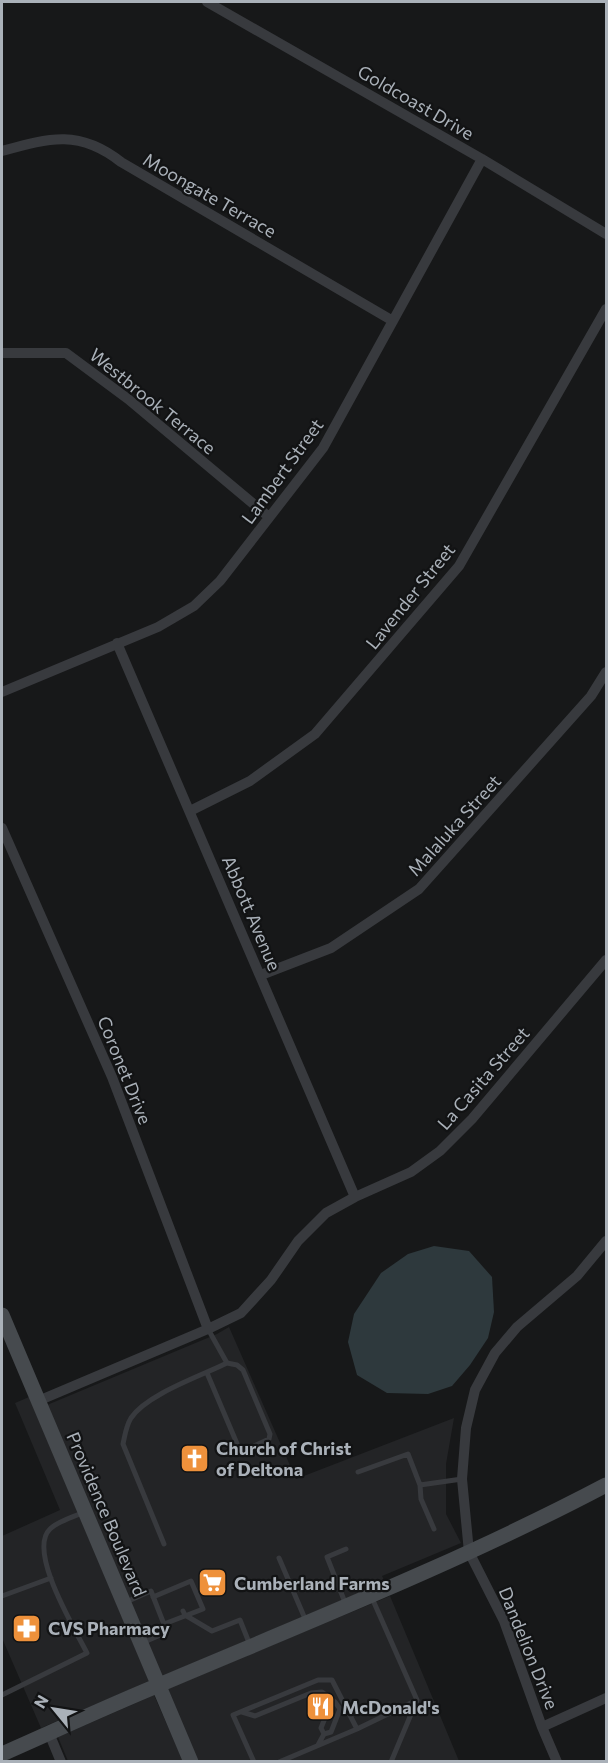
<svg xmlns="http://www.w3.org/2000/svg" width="608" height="1763" viewBox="0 0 608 1763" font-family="Commissioner,sans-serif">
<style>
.built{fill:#232426}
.water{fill:#2e393d}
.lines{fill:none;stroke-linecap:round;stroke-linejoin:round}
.lane{stroke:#383a3e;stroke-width:5}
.street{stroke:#383a3e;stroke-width:10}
.secondary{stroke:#464a4e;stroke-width:15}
.labels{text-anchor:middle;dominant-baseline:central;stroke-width:4.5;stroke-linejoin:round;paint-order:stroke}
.street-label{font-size:18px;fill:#aab1b9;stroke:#121314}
.poi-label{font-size:18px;font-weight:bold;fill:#aab1b9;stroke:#121314;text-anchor:start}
</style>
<rect width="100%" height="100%" fill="#171819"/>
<path class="built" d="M229 1327 296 1479 454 1418 446 1464V1514L461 1543 382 1576 385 1582 162 1676 47 1405 217 1334Z
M29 1397 149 1681 41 1728 2 1638V1536L60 1510 15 1403Z
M390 1596 459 1761H198L167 1689Z
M154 1695 183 1761H68L58 1737Z"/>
<path class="water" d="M434 1246 469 1251 492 1277 494 1312 488 1338 470 1365 452 1386 428 1394 387 1393 357 1375 348 1342 354 1314 381 1273 408 1254Z"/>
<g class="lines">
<path class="lane" d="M207 1373 238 1446 248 1449 269 1439 270 1434 243 1370 237 1365 227 1363
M358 1472 408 1454 420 1485 462 1479
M420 1485 421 1499 434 1529
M164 1544 123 1444C125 1435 126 1426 131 1418 147 1394 201 1376 227 1363L208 1329
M346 1549 327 1557 346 1605
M279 1558 306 1621
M2 1596 51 1578
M153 1597 191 1581 203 1609 164 1624
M372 1598 417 1700 391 1762
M126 1602 151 1591 167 1632 142 1643
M183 1611 185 1615 212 1631 240 1620 250 1645
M2 1695 87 1653C75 1629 27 1551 50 1529 58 1521 74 1517 84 1512
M242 1712 255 1716 311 1693 322 1692 335 1702 329 1708 321 1728 324 1734 318 1745
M324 1734 331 1732 340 1709 335 1702
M254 1762 233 1715 318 1680H332L357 1729
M279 1762 357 1729 417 1700"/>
<path class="street" d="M207 2 482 159 606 234
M2 151C49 138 79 129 121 162L393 321
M2 353H66L128 399 269 517
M117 643 355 1197
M2 692 158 627 194 606 220 581 323 448 482 159
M190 811 250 781 315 734 459 566 606 309
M2 828 112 1077 208 1329
M261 975 331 948 419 889 591 696 606 672
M38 1401 208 1329 241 1313 271 1280 298 1241 326 1213 355 1197 411 1172 440 1151 472 1119 606 960
M542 1727 606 1698
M49 1733 61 1762
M557 1762 542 1727 504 1621 469 1552 462 1479 466 1428 475 1390 495 1353 517 1327 577 1276 606 1241"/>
<path class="secondary" d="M2 1315 191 1762
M2 1754C54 1731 106 1707 159 1685 310 1621 462 1561 606 1485"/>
</g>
<defs>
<symbol id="church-square" viewBox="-11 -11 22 22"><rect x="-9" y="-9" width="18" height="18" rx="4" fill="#ee913b" stroke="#121314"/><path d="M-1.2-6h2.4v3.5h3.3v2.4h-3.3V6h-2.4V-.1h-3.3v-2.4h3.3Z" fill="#fff"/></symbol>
<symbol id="supermarket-square" viewBox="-11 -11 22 22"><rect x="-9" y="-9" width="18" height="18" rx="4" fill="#ee913b" stroke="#121314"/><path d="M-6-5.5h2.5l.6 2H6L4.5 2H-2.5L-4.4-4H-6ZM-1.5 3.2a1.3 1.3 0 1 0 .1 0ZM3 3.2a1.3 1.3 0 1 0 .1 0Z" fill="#fff"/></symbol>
<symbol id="pharmacy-square" viewBox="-11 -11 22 22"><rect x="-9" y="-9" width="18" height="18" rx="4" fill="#ee913b" stroke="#121314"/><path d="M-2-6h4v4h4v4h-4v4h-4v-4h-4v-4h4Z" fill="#fff"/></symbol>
<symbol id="restaurant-square" viewBox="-11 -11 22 22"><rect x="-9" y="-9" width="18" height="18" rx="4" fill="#ee913b" stroke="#121314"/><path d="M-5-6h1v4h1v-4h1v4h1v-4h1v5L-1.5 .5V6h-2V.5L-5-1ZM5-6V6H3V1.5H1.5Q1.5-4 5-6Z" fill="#fff"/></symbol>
</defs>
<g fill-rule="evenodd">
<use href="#church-square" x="178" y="1442" width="33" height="33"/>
<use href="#supermarket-square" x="196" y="1566" width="33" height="33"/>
<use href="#pharmacy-square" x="10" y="1612" width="33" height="33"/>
<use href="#restaurant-square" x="304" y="1690" width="33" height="33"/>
</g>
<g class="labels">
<g class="street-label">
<text transform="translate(416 102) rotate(30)">Goldcoast Drive</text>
<text transform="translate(210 195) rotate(30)">Moongate Terrace</text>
<text transform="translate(153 401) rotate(39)">Westbrook Terrace</text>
<text transform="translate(282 471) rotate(-54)">Lambert Street</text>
<text transform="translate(410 596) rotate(-51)">Lavender Street</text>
<text transform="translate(454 825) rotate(-48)">Malaluka Street</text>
<text transform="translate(252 913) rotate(67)">Abbott Avenue</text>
<text transform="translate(125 1070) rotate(68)">Coronet Drive</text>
<text transform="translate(483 1078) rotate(-49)">La Casita Street</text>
<text transform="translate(107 1514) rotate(67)">Providence Boulevard</text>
<text transform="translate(529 1648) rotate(68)">Dandelion Drive</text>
</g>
<g class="poi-label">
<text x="216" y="1448">Church of Christ<tspan x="216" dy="21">of Deltona</tspan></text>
<text x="234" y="1583">Cumberland Farms</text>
<text x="48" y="1628">CVS Pharmacy</text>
<text x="342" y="1707">McDonald's</text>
</g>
</g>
<rect width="608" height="1763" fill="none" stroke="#aab1b9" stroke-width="6"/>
<g transform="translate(54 1709) rotate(300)" stroke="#121314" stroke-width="4.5" paint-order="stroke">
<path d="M0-4.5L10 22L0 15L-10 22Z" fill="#aab1b9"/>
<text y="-9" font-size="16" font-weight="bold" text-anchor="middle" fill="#aab1b9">N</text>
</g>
</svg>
